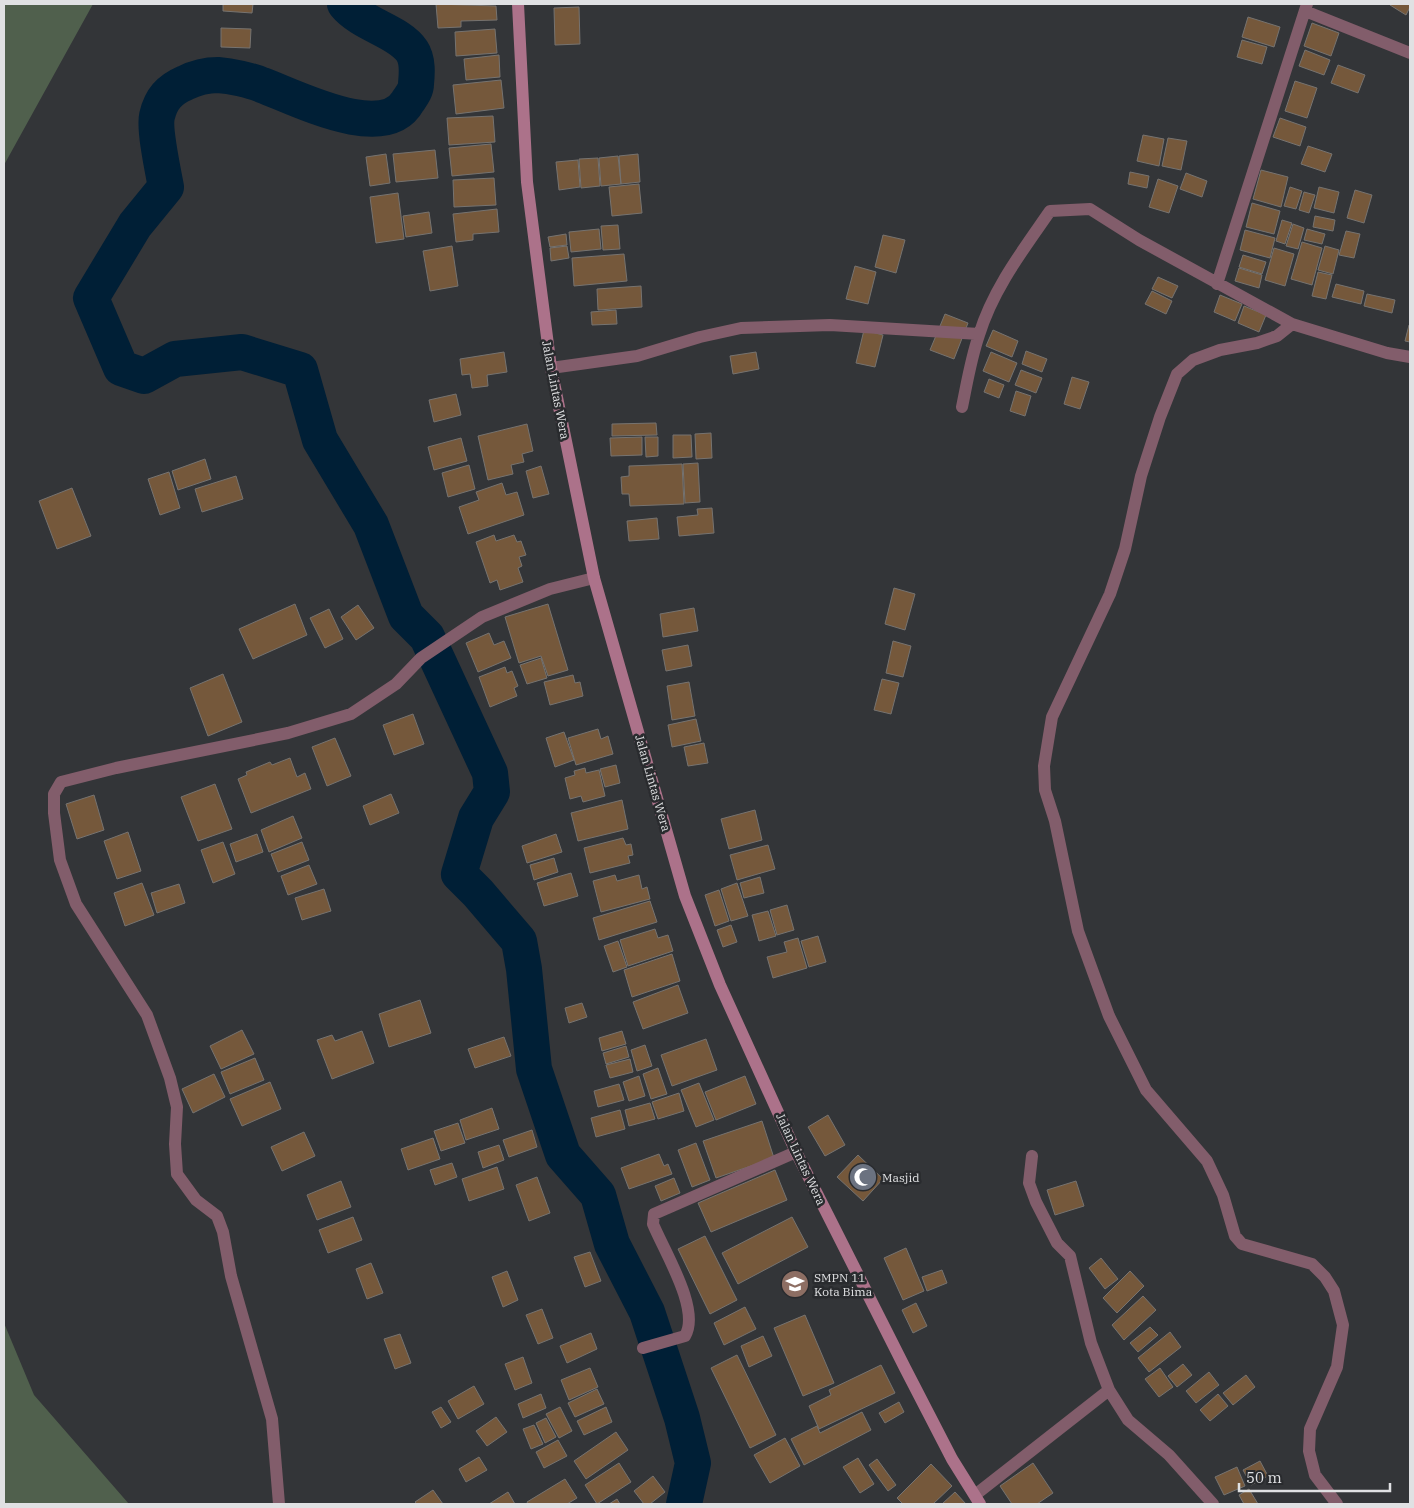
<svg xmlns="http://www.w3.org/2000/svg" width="1414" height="1508" viewBox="0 0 1414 1508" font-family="'IBM Plex Serif',serif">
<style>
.green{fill:#50604d}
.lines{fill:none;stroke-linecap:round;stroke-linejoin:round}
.river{stroke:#001f36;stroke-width:36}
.building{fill:#75583b;stroke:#767370}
.street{stroke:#825d6b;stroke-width:12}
.secondary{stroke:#ac728a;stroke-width:12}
.labels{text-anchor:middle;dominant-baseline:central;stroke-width:5;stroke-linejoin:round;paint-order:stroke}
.street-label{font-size:12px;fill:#e0e1e3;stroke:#292b2e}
.poi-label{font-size:12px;fill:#e0e1e3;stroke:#292b2e;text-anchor:start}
</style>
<rect width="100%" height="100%" fill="#333538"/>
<path class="green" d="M4 4H93L4 165Z
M4 1323 34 1395 129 1504H4Z"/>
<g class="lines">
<path class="river" d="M345 4C362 25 399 31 412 51 418 60 417 74 416 84 416 90 412 95 408 101 384 144 295 97 262 85 250 80 231 76 218 75 206 75 195 78 185 83 169 90 161 99 157 116 154 129 163 171 166 187L135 225 91 298 121 368 144 376 175 359 242 352 300 370 320 440 371 525 406 616 427 637 490 773 492 792 476 818 459 874 478 893 519 941 524 969 534 1069 563 1155 598 1195 612 1244 647 1312 682 1418 693 1463 684 1504"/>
</g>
<path class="building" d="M223 4H253L252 13 223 11Z
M436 4 496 6 497 20 461 21V27L438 28Z
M1391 4H1410V7L1406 15 1390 5Z
M579 7 580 44 555 45 554 8Z
M1248 17 1280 27 1274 47 1242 37Z
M1312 23 1339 33 1331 56 1304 46Z
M221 28 251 29 250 48 221 47Z
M495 29 497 53 456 56 455 32Z
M1242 40 1267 47 1262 64 1237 57Z
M1305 50 1330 60 1324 75 1299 66Z
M499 55 500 77 466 80 464 59Z
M1338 65 1365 75 1358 93 1331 83Z
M501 80 504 108 456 114 453 85Z
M1295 81 1317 88 1307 118 1285 111Z
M493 116 495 142 449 145 447 118Z
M1280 118 1306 127 1300 146 1273 137Z
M1143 135 1164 139 1159 166 1137 161Z
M1168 138 1187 141 1181 170 1162 166Z
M491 144 494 172 452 176 449 148Z
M1308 146 1332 154 1325 172 1301 164Z
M435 150 438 178 396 182 393 154Z
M386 154 390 183 370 186 366 157Z
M638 154 640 182 621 184 619 156Z
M618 156 621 184 601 186 599 158Z
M598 158 600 186 581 188 579 159Z
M578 160 580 187 559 190 556 162Z
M1261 170 1288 177 1281 207 1253 199Z
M1130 172 1149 176 1147 188 1128 184Z
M1186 173 1207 181 1202 197 1180 189Z
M494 178 496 205 454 207 453 180Z
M1158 179 1178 186 1169 213 1149 207Z
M639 184 642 213 612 216 609 187Z
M1290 187 1302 191 1296 209 1284 206Z
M1319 187 1339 192 1334 213 1314 208Z
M1355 190 1372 195 1364 223 1347 218Z
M1304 192 1315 195 1309 213 1299 210Z
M398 193 404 239 376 243 370 197Z
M1252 203 1280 211 1274 234 1246 227Z
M497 209 499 232 473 234V240L456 242 453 214Z
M429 212 432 233 406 237 403 216Z
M1315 216 1335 220 1333 231 1313 227Z
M1282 220 1292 223 1285 244 1276 241Z
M1293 224 1304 228 1298 249 1286 246Z
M618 225 620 249 603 250 601 226Z
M599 229 601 249 571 252 569 232Z
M1307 229 1325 234 1322 244 1304 240Z
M1245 230 1275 238 1270 258 1240 250Z
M1346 231 1360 234 1354 258 1339 255Z
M566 234 567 245 550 247 548 237Z
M883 235 905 240 896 273 875 267Z
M1302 242 1322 248 1312 285 1291 279Z
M452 246 458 286 430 291 423 251Z
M567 246 569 258 551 261 550 248Z
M1325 246 1339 250 1333 274 1318 270Z
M1274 248 1294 254 1285 286 1265 280Z
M624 254 627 281 574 286 572 258Z
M1243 255 1266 262 1262 274 1239 267Z
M855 266 876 272 868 304 846 299Z
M1239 268 1262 275 1259 288 1235 281Z
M1318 272 1332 275 1326 299 1312 296Z
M1158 277 1178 286 1172 298 1152 289Z
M1336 284 1364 291 1361 304 1332 297Z
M641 286 642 307 598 310 597 289Z
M1152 291 1172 301 1166 314 1145 304Z
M1367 294 1395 300 1392 313 1364 306Z
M1220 295 1242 304 1235 321 1214 312Z
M1244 306 1266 315 1259 332 1238 323Z
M616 310 617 324 592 325 591 312Z
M945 314 968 323 954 359 930 350Z
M1409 325 1410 326V342L1405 341Z
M864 330 883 335 875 367 856 363Z
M993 330 1018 341 1012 357 986 346Z
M1026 351 1047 359 1042 372 1022 364Z
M504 352 507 372 487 375 488 386 472 388 470 374 462 375 460 359Z
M756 352 759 369 733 374 730 356Z
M991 352 1017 363 1009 382 983 371Z
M1021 370 1042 378 1036 393 1015 385Z
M1072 377 1089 382 1080 409 1064 404Z
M989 379 1004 385 999 398 984 392Z
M1016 391 1031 396 1025 416 1010 411Z
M456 394 461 415 434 422 429 400Z
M656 423 657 435 612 436V424Z
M527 424 533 451 522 454 524 462 511 465 513 474 488 480 478 436Z
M711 433 712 458 696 459 695 434Z
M673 435H691L692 457 673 458Z
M642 437V455L611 456 610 438Z
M645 437H658V456L646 457Z
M461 438 467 461 434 470 428 447Z
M205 459 211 479 178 490 172 471Z
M698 463 700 502 685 503 683 464Z
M682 464 684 504 630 506 629 494H622L621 477 629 476V466Z
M469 465 475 489 448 497 442 473Z
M541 466 549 494 533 498 526 471Z
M169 472 180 508 160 515 148 479Z
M236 476 243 499 202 512 195 489Z
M502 483 506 495 517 492 524 515 468 534 459 507 479 500 476 492Z
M72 488 91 536 57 549 39 501Z
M712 508 714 533 679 536 677 517 698 515 697 509Z
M657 518 659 539 629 541 627 521Z
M494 535 496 541 514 535 517 542 521 541 526 555 519 557 522 566 518 568 523 582 500 590 497 580 490 583 476 542Z
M894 588 915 594 905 630 885 624Z
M295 604 307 635 253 659 239 629Z
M548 604 568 670 548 676 541 656 519 663 505 617Z
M358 605 374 628 356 640 341 617Z
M694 608 698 631 663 637 660 614Z
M329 609 343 639 325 648 310 618Z
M489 633 494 645 504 641 511 658 478 672 466 643Z
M893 641 911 646 903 677 886 673Z
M688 645 692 666 666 671 662 650Z
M541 658 547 678 527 684 520 665Z
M505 667 507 673 512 671 518 686 514 688 517 696 490 707 479 677Z
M223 674 242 722 208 736 190 688Z
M573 675 575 683 580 682 583 696 550 705 544 682Z
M882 679 899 683 891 714 874 710Z
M689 682 695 716 672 720 667 686Z
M413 714 424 744 394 755 383 725Z
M696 719 701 741 672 747 668 725Z
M598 729 601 739 608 736 613 754 576 765 568 738Z
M564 732 574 760 555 767 546 738Z
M335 738 351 776 327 786 312 747Z
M704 743 708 763 688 766 684 747Z
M290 758 297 777 305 773 311 789 251 813 238 779 247 775 246 772 270 762 272 765Z
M616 765 620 783 605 787 600 769Z
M585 768 586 773 599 770 605 796 583 802 581 796 570 799 565 778 575 775 574 771Z
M215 784 232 829 198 841 181 797Z
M391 794 399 813 370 825 363 806Z
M94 795 104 830 77 839 66 804Z
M622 800 628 829 578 841 571 813Z
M755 810 762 840 729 849 721 819Z
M293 816 302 838 269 852 261 830Z
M128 832 141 871 117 879 104 841Z
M257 834 263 852 236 862 230 844Z
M556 834 562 852 527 863 522 846Z
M623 838 626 845 631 844 633 855 628 856 630 863 590 873 584 848Z
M223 842 235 874 213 883 201 850Z
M302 842 309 860 278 872 271 854Z
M768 845 775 869 737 880 730 855Z
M554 858 558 872 534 880 530 865Z
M309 865 317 884 288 895 281 876Z
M571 873 578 896 544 906 537 883Z
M615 875 617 881 639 875 642 889 647 887 650 899 601 912 593 881Z
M760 877 764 893 744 898 740 883Z
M142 883 154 915 125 926 114 893Z
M737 883 748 916 731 921 721 889Z
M179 884 185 903 157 913 151 893Z
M324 889 331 911 302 920 295 898Z
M719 890 729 921 715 926 705 895Z
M650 901 657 922 599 940 593 918Z
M787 905 794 930 777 935 770 910Z
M768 911 776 936 759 941 752 915Z
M731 925 737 942 723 947 717 930Z
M655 929 658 938 668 935 673 951 628 966 620 940Z
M818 936 826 962 809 967 801 941Z
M798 938 807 968 773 978 767 957 787 952 784 942Z
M618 941 627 967 613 972 604 946Z
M672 954 680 981 632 997 624 970Z
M678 985 688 1013 643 1029 633 1002Z
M420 1000 431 1033 389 1047 379 1014Z
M582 1003 587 1017 569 1023 565 1008Z
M242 1030 254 1054 221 1069 210 1046Z
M362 1031 374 1063 332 1079 317 1040 332 1035 335 1041Z
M622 1031 626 1044 602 1051 599 1038Z
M504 1037 511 1056 475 1068 468 1049Z
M706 1039 717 1070 672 1086 661 1055Z
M645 1045 652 1066 637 1071 631 1050Z
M626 1046 629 1057 606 1064 603 1053Z
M255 1058 264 1080 230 1094 221 1072Z
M630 1059 633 1072 610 1078 606 1065Z
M658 1068 667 1094 651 1099 643 1074Z
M214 1074 225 1097 193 1113 182 1089Z
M639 1076 645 1096 629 1101 623 1082Z
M745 1076 756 1104 716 1120 705 1092Z
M270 1082 281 1109 242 1126 230 1099Z
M699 1083 714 1120 696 1127 681 1090Z
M619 1084 624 1100 598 1107 594 1091Z
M679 1093 684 1111 658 1119 652 1102Z
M650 1103 655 1119 629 1126 625 1110Z
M492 1108 499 1129 466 1140 460 1120Z
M620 1110 625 1129 596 1137 591 1118Z
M828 1115 845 1145 825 1156 808 1127Z
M762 1121 774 1158 716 1178 703 1141Z
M458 1123 465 1143 441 1151 434 1131Z
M532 1130 537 1147 509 1157 503 1140Z
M304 1132 315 1156 282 1171 271 1147Z
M433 1138 440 1159 408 1170 401 1149Z
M696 1143 710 1180 692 1187 678 1150Z
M499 1145 504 1160 483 1168 478 1152Z
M659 1154 664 1166 668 1164 672 1174 629 1189 621 1168Z
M858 1155 883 1179 863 1201 837 1177Z
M452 1163 457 1177 435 1185 430 1170Z
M497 1167 504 1189 469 1201 462 1179Z
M775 1170 787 1200 711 1232 698 1203Z
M537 1177 550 1213 529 1221 516 1185Z
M674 1178 680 1193 661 1201 655 1186Z
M341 1181 351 1207 317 1220 307 1195Z
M1076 1181 1084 1206 1055 1215 1047 1190Z
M353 1217 362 1240 328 1253 319 1230Z
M792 1217 808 1247 738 1284 722 1253Z
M705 1236 737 1300 710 1314 678 1249Z
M906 1248 924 1291 903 1300 884 1258Z
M590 1252 601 1281 585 1287 574 1257Z
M1101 1258 1118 1279 1105 1289 1089 1268Z
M371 1263 383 1293 367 1299 356 1269Z
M942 1270 947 1283 927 1291 922 1277Z
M507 1271 518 1300 503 1307 492 1277Z
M1130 1271 1144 1286 1117 1313 1103 1298Z
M1143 1296 1156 1310 1124 1340 1112 1325Z
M916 1303 927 1326 913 1333 902 1310Z
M745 1307 756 1329 724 1345 714 1323Z
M542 1309 553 1338 538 1344 526 1315Z
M805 1315 834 1383 803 1396 774 1328Z
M1150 1327 1158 1335 1138 1352 1130 1343Z
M1170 1332 1181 1347 1149 1372 1138 1358Z
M591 1333 597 1349 567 1363 560 1346Z
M400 1334 411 1363 395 1369 384 1339Z
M763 1336 772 1356 749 1367 741 1346Z
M737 1355 776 1435 750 1448 711 1368Z
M523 1357 532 1383 515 1390 505 1364Z
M1183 1364 1192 1375 1177 1387 1168 1376Z
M881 1365 895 1393 819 1429 809 1406 831 1395 829 1390Z
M590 1368 598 1387 569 1400 561 1380Z
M1160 1368 1173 1387 1159 1397 1145 1379Z
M1209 1372 1219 1385 1196 1403 1186 1391Z
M1246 1375 1255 1387 1233 1405 1223 1393Z
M474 1386 484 1404 458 1419 448 1401Z
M597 1389 604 1404 575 1417 568 1403Z
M541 1394 546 1408 523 1418 518 1404Z
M1218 1394 1228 1406 1210 1421 1200 1410Z
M899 1402 904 1412 885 1423 879 1413Z
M441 1407 451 1422 441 1428 432 1412Z
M560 1407 572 1431 559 1438 546 1414Z
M606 1407 612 1422 584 1435 577 1421Z
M862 1412 871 1430 804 1465 791 1439 817 1426 820 1433Z
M496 1417 507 1432 487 1446 476 1431Z
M546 1418 556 1437 545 1443 536 1423Z
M534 1425 543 1444 531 1449 523 1429Z
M616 1432 628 1450 586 1479 574 1461Z
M785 1438 800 1466 770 1483 754 1455Z
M558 1440 567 1456 544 1468 536 1452Z
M479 1457 487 1470 466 1482 459 1469Z
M858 1458 874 1484 860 1493 843 1467Z
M877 1459 896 1485 888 1491 869 1465Z
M1260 1461 1268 1476 1251 1485 1243 1470Z
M619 1463 631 1482 597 1504 585 1485Z
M1033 1463 1053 1493 1037 1504H1012L1000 1486Z
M931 1464 952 1486 933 1504H903L897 1498Z
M1237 1467 1245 1486 1224 1495 1215 1477Z
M653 1476 665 1492 650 1504H644L634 1491Z
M565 1479 577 1498 567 1504H528L527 1502Z
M1249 1489 1258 1504H1244L1239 1495Z
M433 1490 443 1504H417L415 1502Z
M508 1492 515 1504H489Z
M955 1492 966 1504H942Z
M617 1499 620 1504H609Z"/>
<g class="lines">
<path class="street" d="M1305 11 1410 53
M1217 284 1307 4
M1292 324 1277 336 1257 343 1220 350 1193 360 1177 374 1160 417 1141 476 1125 549 1110 594 1052 717 1044 766 1045 790 1055 821 1078 931 1109 1016 1146 1090 1207 1161 1223 1195 1235 1236 1242 1244 1312 1264 1325 1277 1334 1291 1343 1325 1337 1367 1310 1429 1309 1451 1315 1475 1337 1504
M551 368 637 356 700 337 741 328 830 325 979 334
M962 407C967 383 971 358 979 335 993 289 1023 250 1050 211L1090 209 1139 240 1292 324 1387 353 1410 357
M1032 1156 1029 1183 1036 1202 1057 1243 1070 1256 1091 1343 1109 1390
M643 1348 685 1336C701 1310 664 1251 653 1224L654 1214 796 1152
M975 1495 1109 1390 1128 1420 1169 1455 1213 1504
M279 1504 272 1419 231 1276 223 1232 217 1216 196 1200 177 1174 175 1144 177 1107 170 1078 147 1015 76 904 60 860 54 813V794L61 782 116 768 288 733 351 714 396 684 421 658 482 617 550 589 594 578"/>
<path class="secondary" d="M518 4 527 182 551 368 594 578 685 896 720 985 796 1152 905 1368 952 1459 980 1504"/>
</g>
<defs>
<symbol id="mosque-disc" viewBox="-11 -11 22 22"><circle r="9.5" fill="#6b7280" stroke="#292b2e"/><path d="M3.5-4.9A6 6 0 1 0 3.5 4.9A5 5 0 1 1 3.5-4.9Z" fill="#fff"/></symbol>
<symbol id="school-disc" viewBox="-11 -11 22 22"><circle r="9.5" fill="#8d6e63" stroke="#292b2e"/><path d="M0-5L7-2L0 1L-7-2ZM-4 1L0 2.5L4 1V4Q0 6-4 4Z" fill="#fff"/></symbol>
</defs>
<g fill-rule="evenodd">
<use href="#mosque-disc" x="847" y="1161" width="32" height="32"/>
<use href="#school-disc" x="779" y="1268" width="32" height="32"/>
</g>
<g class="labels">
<g class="street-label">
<text transform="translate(556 390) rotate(79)">Jalan Lintas Wera</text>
<text transform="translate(653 783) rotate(74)">Jalan Lintas Wera</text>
<text transform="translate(801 1159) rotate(65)">Jalan Lintas Wera</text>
</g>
<g class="poi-label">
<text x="882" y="1177">Masjid</text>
<text x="814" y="1277">SMPN 11<tspan x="814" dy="14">Kota Bima</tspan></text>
</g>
</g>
<rect width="1414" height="1508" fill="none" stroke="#e0e1e3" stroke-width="10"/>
<path d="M1239 1483v8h151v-8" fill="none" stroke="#e0e1e3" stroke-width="2.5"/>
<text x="1246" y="1483" font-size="15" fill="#e0e1e3" stroke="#292b2e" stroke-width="4" paint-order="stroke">50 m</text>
</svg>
